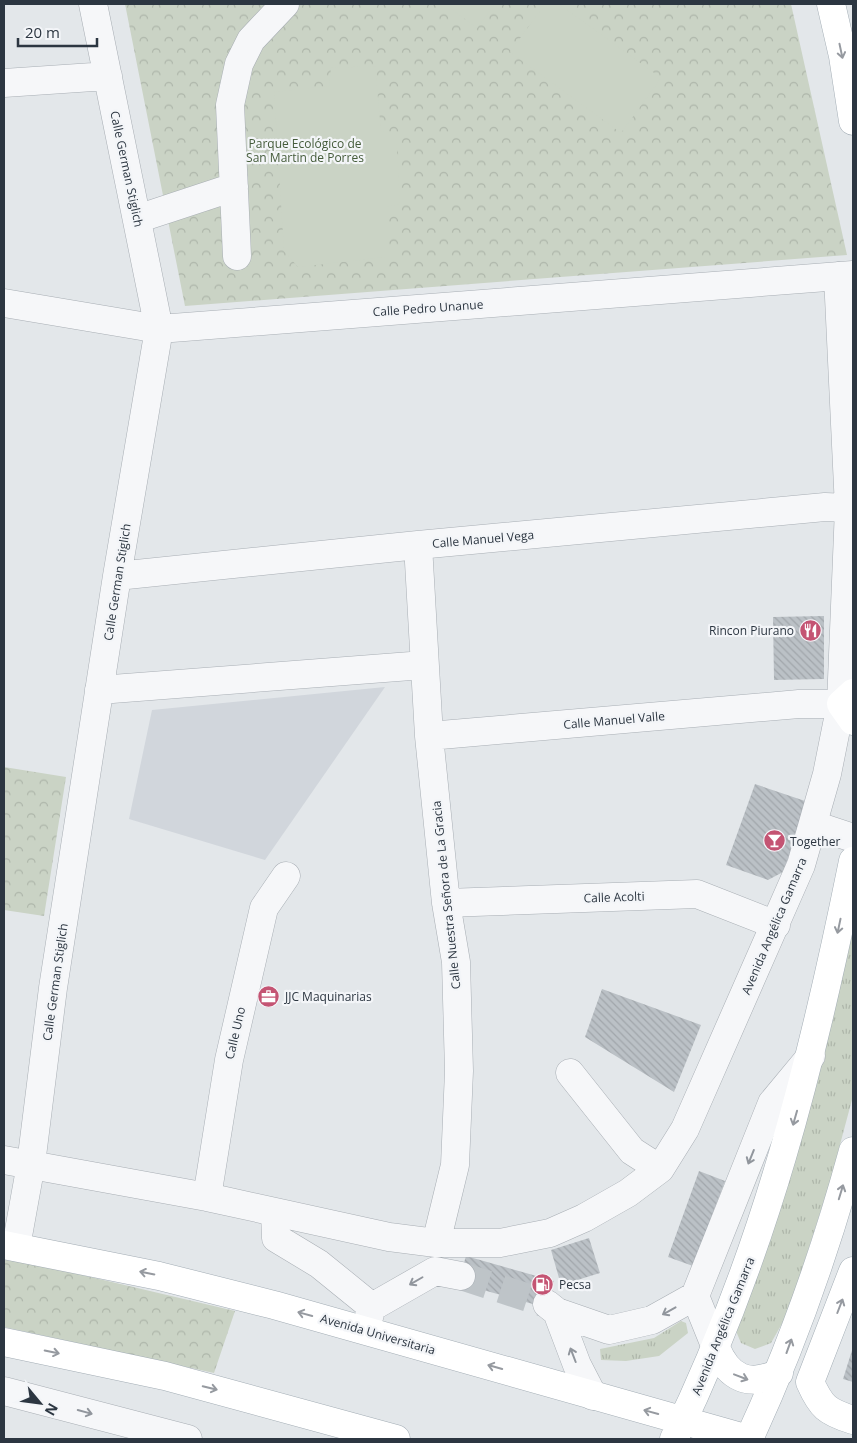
<svg xmlns="http://www.w3.org/2000/svg" width="857" height="1443" viewBox="0 0 857 1443" font-family="'Open Sans',sans-serif">
<style>
.built{fill:#d1d6dc}
.grass{fill:url(#grass-tufts)}
.forest{fill:url(#forest-crowns)}
.garden{fill:#cad3c5}
.building{fill:url(#building-back-hatch)}
.lines{fill:none;stroke-linecap:round;stroke-linejoin:round}
.minor-tunnel{stroke:#bec4c8;stroke-width:28;stroke-dasharray:28 14;stroke-linecap:butt}
.minor-casing{stroke:#a8aeb4;stroke-width:29}
.major-casing{stroke:#a3adb5;stroke-width:29}
.minor{stroke:#f6f7f9;stroke-width:28}
.major{stroke:#fff;stroke-width:28}
.oneway{stroke:#969aa0}
.oneway2{stroke:#91969d}
.labels{text-anchor:middle;dominant-baseline:central;stroke-width:4.5;stroke-linejoin:round;paint-order:stroke}
.park-label{font-size:12px;fill:#455c3b;stroke:#f3f5f8}
.street-label{font-size:12px;fill:#2c3641;stroke:#f3f5f8}
.poi-label{font-size:12px;fill:#2c3641;stroke:#f3f5f8;text-anchor:start}
</style>
<defs>
<pattern id="grass-tufts" width="24" height="20" patternUnits="userSpaceOnUse" patternTransform="scale(1.25)"><rect width="24" height="20" fill="#cad3c5"/><path d="M3 7l-1-3M5 7V3M7 7l1-3M15 17l-1-3M17 17v-4M19 17l1-3" fill="none" stroke="#aeb6aa"/></pattern>
<pattern id="forest-crowns" width="20" height="18" patternUnits="userSpaceOnUse" patternTransform="scale(1.25)"><rect width="20" height="18" fill="#cad3c5"/><path d="M2 6a3 3 0 1 1 6 0M12 15a3 3 0 1 1 6 0" fill="none" stroke="#aeb6aa"/></pattern>
<pattern id="building-back-hatch" width="6" height="6" patternUnits="userSpaceOnUse" patternTransform="scale(1.25)"><rect width="6" height="6" fill="#bbc1c6"/><path d="M-1 5l2 2M0 0l6 6M5-1l2 2" fill="none" stroke="#a1a6ab"/></pattern>
</defs>
<rect width="100%" height="100%" fill="#e3e7ea"/>
<path class="built" d="M385 687 265 860 129 819 152 710Z"/>
<path class="grass" d="M853 915V1096L830 1182 788 1313 771 1343 755 1349 741 1343 736 1331Z
M681 1321 686 1323 688 1333 659 1356 626 1361 601 1360 600 1349 654 1338Z"/>
<path class="forest" d="M125 4H791L847 255 185 306Z
M4 767 66 777 44 916 4 910Z
M4 1259 48 1267 235 1311 214 1373 4 1327Z"/>
<path class="garden" d="M445 4H495L477 28Z
M545 4H559L661 78 621 133 510 52Z
M375 66 381 131 396 132 400 204 386 207V257L298 267 284 251 274 92 329 86 331 68Z"/>
<path class="building" d="M824 616V679L774 680 773 617Z
M755 784 808 802 783 872 768 880 726 865Z
M602 989 701 1025 674 1092 585 1037Z
M699 1171 725 1181 693 1266 668 1257Z
M589 1238 600 1273 561 1285 551 1250Z
M466 1256 554 1281 547 1308 458 1283Z
M853 1347V1382L843 1379Z"/>
<g class="lines">
<path class="minor-tunnel" d="M461 1276 547 1304"/>
<defs>
<path id="minor" d="M4 83 108 76
M137 219 234 187
M237 256 230 105 239 64 251 40 285 4
M4 303 159 329 853 275
M418 545 429 736 446 903 456 962 459 1071 455 1165 436 1243
M117 576 418 545 825 507 849 508
M99 690 424 665
M429 736 799 704H841
M814 825 853 838
M446 903 697 894 776 925
M570 1073 632 1151 660 1169
M4 1160 207 1197 389 1237 436 1243H500L550 1233 584 1218 628 1193 660 1169 685 1129 801 865 827 774 841 704 849 508 838 276
M207 1197 229 1060 264 908 286 876
M275 1212 276 1238 319 1264 372 1307
M16 1247 31 1164 53 988 117 576 159 329 93 4
M695 1296 716 1348
M547 1304 557 1312 609 1330 652 1320 695 1296 772 1103 811 1056
M557 1312 577 1365 593 1396
M367 1324 372 1307 435 1271 461 1276
M4 1391 188 1439"/>
<path id="major" d="M831 4 843 56 853 121
M853 693 841 704 853 721
M4 1245 159 1276 274 1305 748 1439
M853 1271 810 1382C821 1407 827 1412 853 1420
M4 1342 165 1376 396 1439
M716 1348C729 1379 749 1387 779 1373
M674 1439C765 1252 812 1064 853 861
M749 1439C792 1346 826 1250 853 1151"/>
</defs>
<use href="#minor" class="minor-casing"/>
<use href="#major" class="major-casing"/>
<use href="#minor" class="minor"/>
<use href="#major" class="major"/>
</g>
<defs><path id="oneway-shaft" d="M-6 0H5M1.5-3L5.5 0L1.5 3" fill="none" stroke-width="1.6" stroke-linecap="round" stroke-linejoin="round" transform="scale(1.25)"/></defs>
<g class="oneway">
<use href="#oneway-shaft" transform="translate(841 51) rotate(78)"/>
<use href="#oneway-shaft" transform="translate(839 926) rotate(102)"/>
<use href="#oneway-shaft" transform="translate(795 1118) rotate(106)"/>
<use href="#oneway-shaft" transform="translate(841 1192) rotate(-73)"/>
<use href="#oneway-shaft" transform="translate(147 1273) rotate(-169)"/>
<use href="#oneway-shaft" transform="translate(840 1306) rotate(-69)"/>
<use href="#oneway-shaft" transform="translate(305 1314) rotate(-165)"/>
<use href="#oneway-shaft" transform="translate(789 1346) rotate(-70)"/>
<use href="#oneway-shaft" transform="translate(52 1352) rotate(12)"/>
<use href="#oneway-shaft" transform="translate(495 1367) rotate(-164)"/>
<use href="#oneway-shaft" transform="translate(741 1377) rotate(21)"/>
<use href="#oneway-shaft" transform="translate(210 1388) rotate(14)"/>
<use href="#oneway-shaft" transform="translate(651 1412) rotate(-165)"/>
</g>
<g class="oneway2">
<use href="#oneway-shaft" transform="translate(751 1157) rotate(112)"/>
<use href="#oneway-shaft" transform="translate(416 1281) rotate(150)"/>
<use href="#oneway-shaft" transform="translate(669 1311) rotate(151)"/>
<use href="#oneway-shaft" transform="translate(573 1355) rotate(-111)"/>
<use href="#oneway-shaft" transform="translate(85 1412) rotate(15)"/>
</g>
<defs>
<symbol id="restaurant-disc" viewBox="-11 -11 22 22"><circle r="9.5" fill="#c45473" stroke="#f3f5f8"/><path d="M-5-6h1v4h1v-4h1v4h1v-4h1v5L-1.5 .5V6h-2V.5L-5-1ZM5-6V6H3V1.5H1.5Q1.5-4 5-6Z" fill="#fff"/></symbol>
<symbol id="bar-disc" viewBox="-11 -11 22 22"><circle r="9.5" fill="#c45473" stroke="#f3f5f8"/><path d="M-6-5H6L.8 .8V4.5H3.5V6h-7V4.5H-.8V.8Z" fill="#fff"/></symbol>
<symbol id="office-disc" viewBox="-11 -11 22 22"><circle r="9.5" fill="#c45473" stroke="#f3f5f8"/><path d="M-6-3h4V-5.5h4V-3h4V5H-6ZM-1-4.5V-3h2v-1.5ZM-6 0V1H6V0Z" fill="#fff"/></symbol>
<symbol id="fuel-disc" viewBox="-11 -11 22 22"><circle r="9.5" fill="#c45473" stroke="#f3f5f8"/><path d="M-5.5-6h7V0h2V4h1.3V-2.5L3-4.5l.8-.8L6-3V5H2.5V1h-1V6h-7ZM-4.2-4.7v3.2H.2V-4.7Z" fill="#fff"/></symbol>
</defs>
<g fill-rule="evenodd">
<use href="#restaurant-disc" x="798" y="618" width="25" height="25"/>
<use href="#bar-disc" x="762" y="828" width="25" height="25"/>
<use href="#office-disc" x="256" y="984" width="25" height="25"/>
<use href="#fuel-disc" x="530" y="1272" width="25" height="25"/>
</g>
<g class="labels">
<g class="park-label">
<text x="305" y="143">Parque Ecológico de<tspan x="305" dy="14">San Martin de Porres</tspan></text>
</g>
<g class="street-label">
<text transform="translate(127 169) rotate(78)">Calle German Stiglich</text>
<text transform="translate(428 308) rotate(-4)">Calle Pedro Unanue</text>
<text transform="translate(483 539) rotate(-5)">Calle Manuel Vega</text>
<text transform="translate(117 582) rotate(-81)">Calle German Stiglich</text>
<text transform="translate(614 720) rotate(-5)">Calle Manuel Valle</text>
<text transform="translate(446 895) rotate(-96)">Calle Nuestra Señora de La Gracia</text>
<text transform="translate(614 897) rotate(-2)">Calle Acolti</text>
<text transform="translate(774 926) rotate(-67)">Avenida Angélica Gamarra</text>
<text transform="translate(55 982) rotate(-82)">Calle German Stiglich</text>
<text transform="translate(235 1033) rotate(-77)">Calle Uno</text>
<text transform="translate(723 1326) rotate(-68)">Avenida Angélica Gamarra</text>
<text transform="translate(378 1334) rotate(16)">Avenida Universitaria</text>
</g>
<g class="poi-label">
<text x="794" y="630" text-anchor="end">Rincon Piurano</text>
<text x="790" y="841">Together</text>
<text x="285" y="996">JJC Maquinarias</text>
<text x="559" y="1284">Pecsa</text>
</g>
</g>
<rect width="857" height="1443" fill="none" stroke="#2c3641" stroke-width="10"/>
<g transform="translate(40 1403) rotate(119)" stroke="#f3f5f8" stroke-width="4" paint-order="stroke">
<path d="M0-4L9 19L0 12L-9 19Z" fill="#2c3641"/>
<text y="-8" font-size="14" font-weight="bold" text-anchor="middle" fill="#2c3641">N</text>
</g>
<path d="M18 38v8h79v-8" fill="none" stroke="#2c3641" stroke-width="2.5"/>
<text x="25" y="38" font-size="15" fill="#2c3641" stroke="#f3f5f8" stroke-width="4" paint-order="stroke">20 m</text>
</svg>
